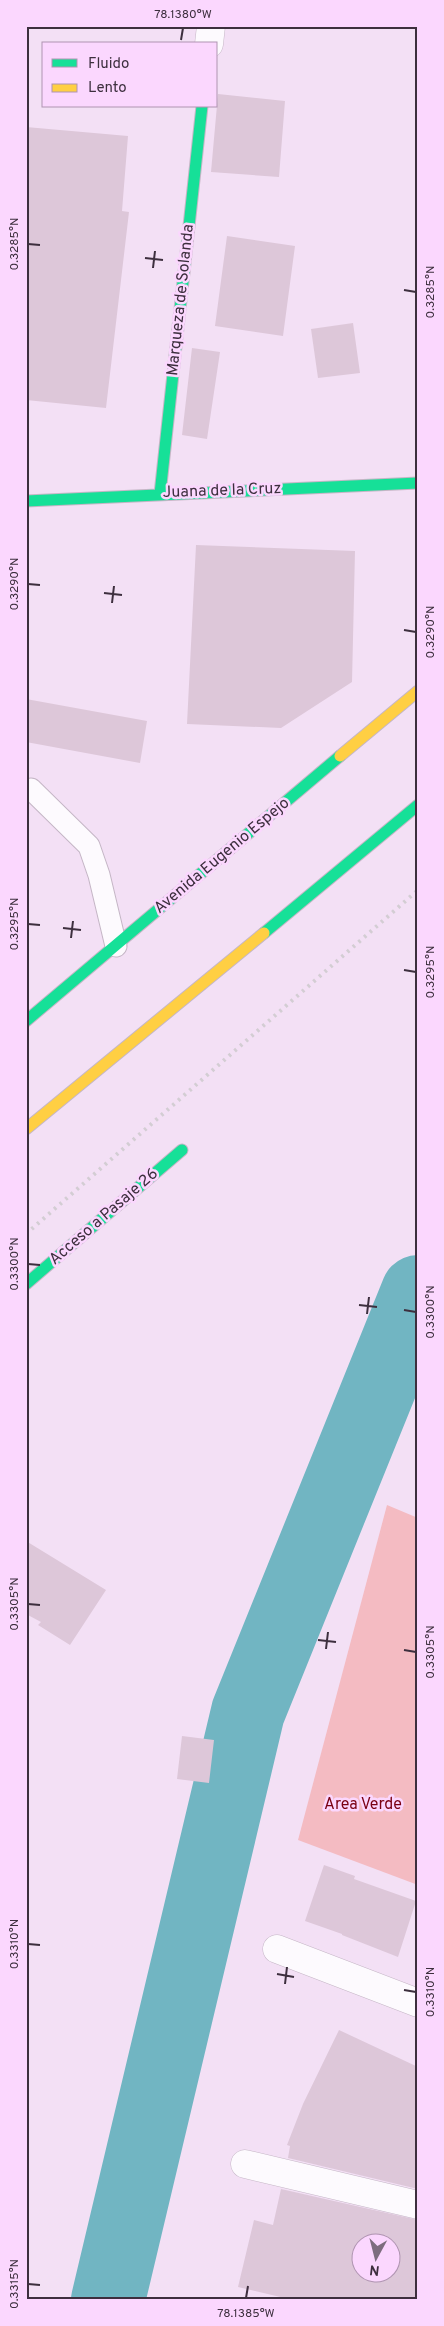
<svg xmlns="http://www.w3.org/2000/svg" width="444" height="2326" viewBox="0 0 444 2326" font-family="Overpass,sans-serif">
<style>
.green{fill:#f4bbc2}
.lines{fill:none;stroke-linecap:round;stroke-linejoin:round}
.river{stroke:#71b5c2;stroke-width:74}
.building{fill:#ddc7d9;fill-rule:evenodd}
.lane-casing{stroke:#c5b6c6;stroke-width:23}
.street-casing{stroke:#c5b6c6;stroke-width:29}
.fast-casing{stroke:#c5b6c6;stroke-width:13}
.slow-casing{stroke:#c5b6c6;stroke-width:13}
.lane{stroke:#fdfafe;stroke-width:21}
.street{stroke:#fdfafe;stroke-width:28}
.fast{stroke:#16e098;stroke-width:11}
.slow{stroke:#ffcf43;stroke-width:11}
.rail{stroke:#d3cdd3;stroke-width:4;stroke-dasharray:2.5 5;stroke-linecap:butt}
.ticks{fill:none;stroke:#3d2f3e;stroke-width:2}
.labels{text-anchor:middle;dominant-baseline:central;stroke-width:5;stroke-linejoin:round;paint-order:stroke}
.street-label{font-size:16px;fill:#3d2f3e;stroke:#fbd7fe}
.park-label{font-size:16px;fill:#7a0012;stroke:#fbd7fe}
.neatline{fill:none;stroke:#3d2f3e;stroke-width:2}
.ticks-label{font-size:12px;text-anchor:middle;fill:#3d2f3e}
</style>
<rect width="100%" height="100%" fill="#f3e0f5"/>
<path class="green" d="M387 1505 418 1518V1885L298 1840Z"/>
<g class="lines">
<path class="river" d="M108 2300 248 1712 418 1292"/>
</g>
<path class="building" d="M218 94 285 101 279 177 211 172Z
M26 127 128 136 122 211 129 212 106 408 26 400Z
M227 236 295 246 283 336 215 326Z
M353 323 360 373 318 378 311 329Z
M192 348 220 352 207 439 182 435Z
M196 545 355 551 352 682 281 728 187 724Z
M26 699 147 721 140 763 26 742Z
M26 1541 106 1590 70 1645 38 1625 41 1622 26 1614Z
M182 1736 214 1740 209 1783 177 1779Z
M324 1865 355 1876 354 1879 416 1901 398 1957 342 1935V1934L305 1921Z
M339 2030 418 2067V2189L288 2158 290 2146 287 2145 303 2104Z
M281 2189 418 2220V2300H293L238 2287 254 2220 273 2225ZM362 2244H392V2274H362Z"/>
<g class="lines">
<defs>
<path id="lane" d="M31 789 89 846 99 875 116 946"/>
<path id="street" d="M209 44 211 26
M277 1949 418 2003
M245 2164 418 2205"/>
<path id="fast" d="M160 494 202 106
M26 501 418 483
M264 933 418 805
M26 1021 340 756
M26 1284 182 1150"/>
<path id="slow" d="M340 756 418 691
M26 1129 264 933"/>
</defs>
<use href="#lane" class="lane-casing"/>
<use href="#street" class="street-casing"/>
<use href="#fast" class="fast-casing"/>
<use href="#slow" class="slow-casing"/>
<use href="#lane" class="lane"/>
<use href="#street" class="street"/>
<use href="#fast" class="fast"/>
<use href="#slow" class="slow"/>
<path class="rail" d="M26 1234 418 890"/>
</g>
<path class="ticks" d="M181 40 183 28M28 244 40 245M145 258 163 260M153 268 155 251M404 290 416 292M28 584 40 585M104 593 122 595M112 603 114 586M404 630 416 632M28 924 40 925M63 928 81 930M71 938 73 921M404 970 416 972M28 1264 40 1265M359 1305 377 1307M404 1310 416 1312M367 1314 369 1297M28 1604 40 1605M318 1640 336 1642M326 1649 328 1632M404 1650 416 1652M28 1944 40 1945M277 1974 294 1977M285 1984 287 1967M404 1990 416 1992M28 2284 40 2285M246 2298 248 2286"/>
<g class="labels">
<g class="street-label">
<text transform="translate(181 300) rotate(-84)">Marqueza de Solanda</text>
<text transform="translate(222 491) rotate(-2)">Juana de la Cruz</text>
<text transform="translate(222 856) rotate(-40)">Avenida Eugenio Espejo</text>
<text transform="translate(104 1217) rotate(-41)">Acceso a Pasaje 26</text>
</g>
<g class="park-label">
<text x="363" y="1805">Area Verde</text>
</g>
</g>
<rect width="444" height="2326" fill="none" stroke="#fbd7fe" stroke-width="55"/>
<rect x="42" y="42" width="175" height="65" fill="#fbd7fe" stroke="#af94b1"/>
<rect x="52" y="59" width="25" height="8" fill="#16e098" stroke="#af94b1"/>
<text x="88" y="68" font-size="15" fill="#3d2f3e">Fluido</text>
<rect x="52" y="84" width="25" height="8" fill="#ffcf43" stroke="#af94b1"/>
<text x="88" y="92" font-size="15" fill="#3d2f3e">Lento</text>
<g transform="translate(376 2258) rotate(187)"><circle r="24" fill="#fbd7fe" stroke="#af94b1"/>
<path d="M0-4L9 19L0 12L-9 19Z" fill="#7d6d7e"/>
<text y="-8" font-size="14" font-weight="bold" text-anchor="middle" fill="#3d2f3e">N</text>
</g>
<rect x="28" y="28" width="388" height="2270" class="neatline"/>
<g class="ticks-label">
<text x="183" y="18">78.1380°W</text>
<text transform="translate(14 244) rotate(-90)" y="4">0.3285°N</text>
<text transform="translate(430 292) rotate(-90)" y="4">0.3285°N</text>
<text transform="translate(14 584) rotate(-90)" y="4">0.3290°N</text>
<text transform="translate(430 632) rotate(-90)" y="4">0.3290°N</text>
<text transform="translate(14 924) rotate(-90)" y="4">0.3295°N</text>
<text transform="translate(430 972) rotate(-90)" y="4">0.3295°N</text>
<text transform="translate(14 1264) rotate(-90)" y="4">0.3300°N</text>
<text transform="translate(430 1312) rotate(-90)" y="4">0.3300°N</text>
<text transform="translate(14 1604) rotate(-90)" y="4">0.3305°N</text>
<text transform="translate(430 1652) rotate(-90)" y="4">0.3305°N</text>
<text transform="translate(14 1944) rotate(-90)" y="4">0.3310°N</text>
<text transform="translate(430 1992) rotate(-90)" y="4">0.3310°N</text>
<text transform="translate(14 2284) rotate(-90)" y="4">0.3315°N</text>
<text x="246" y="2317">78.1385°W</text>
</g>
</svg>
